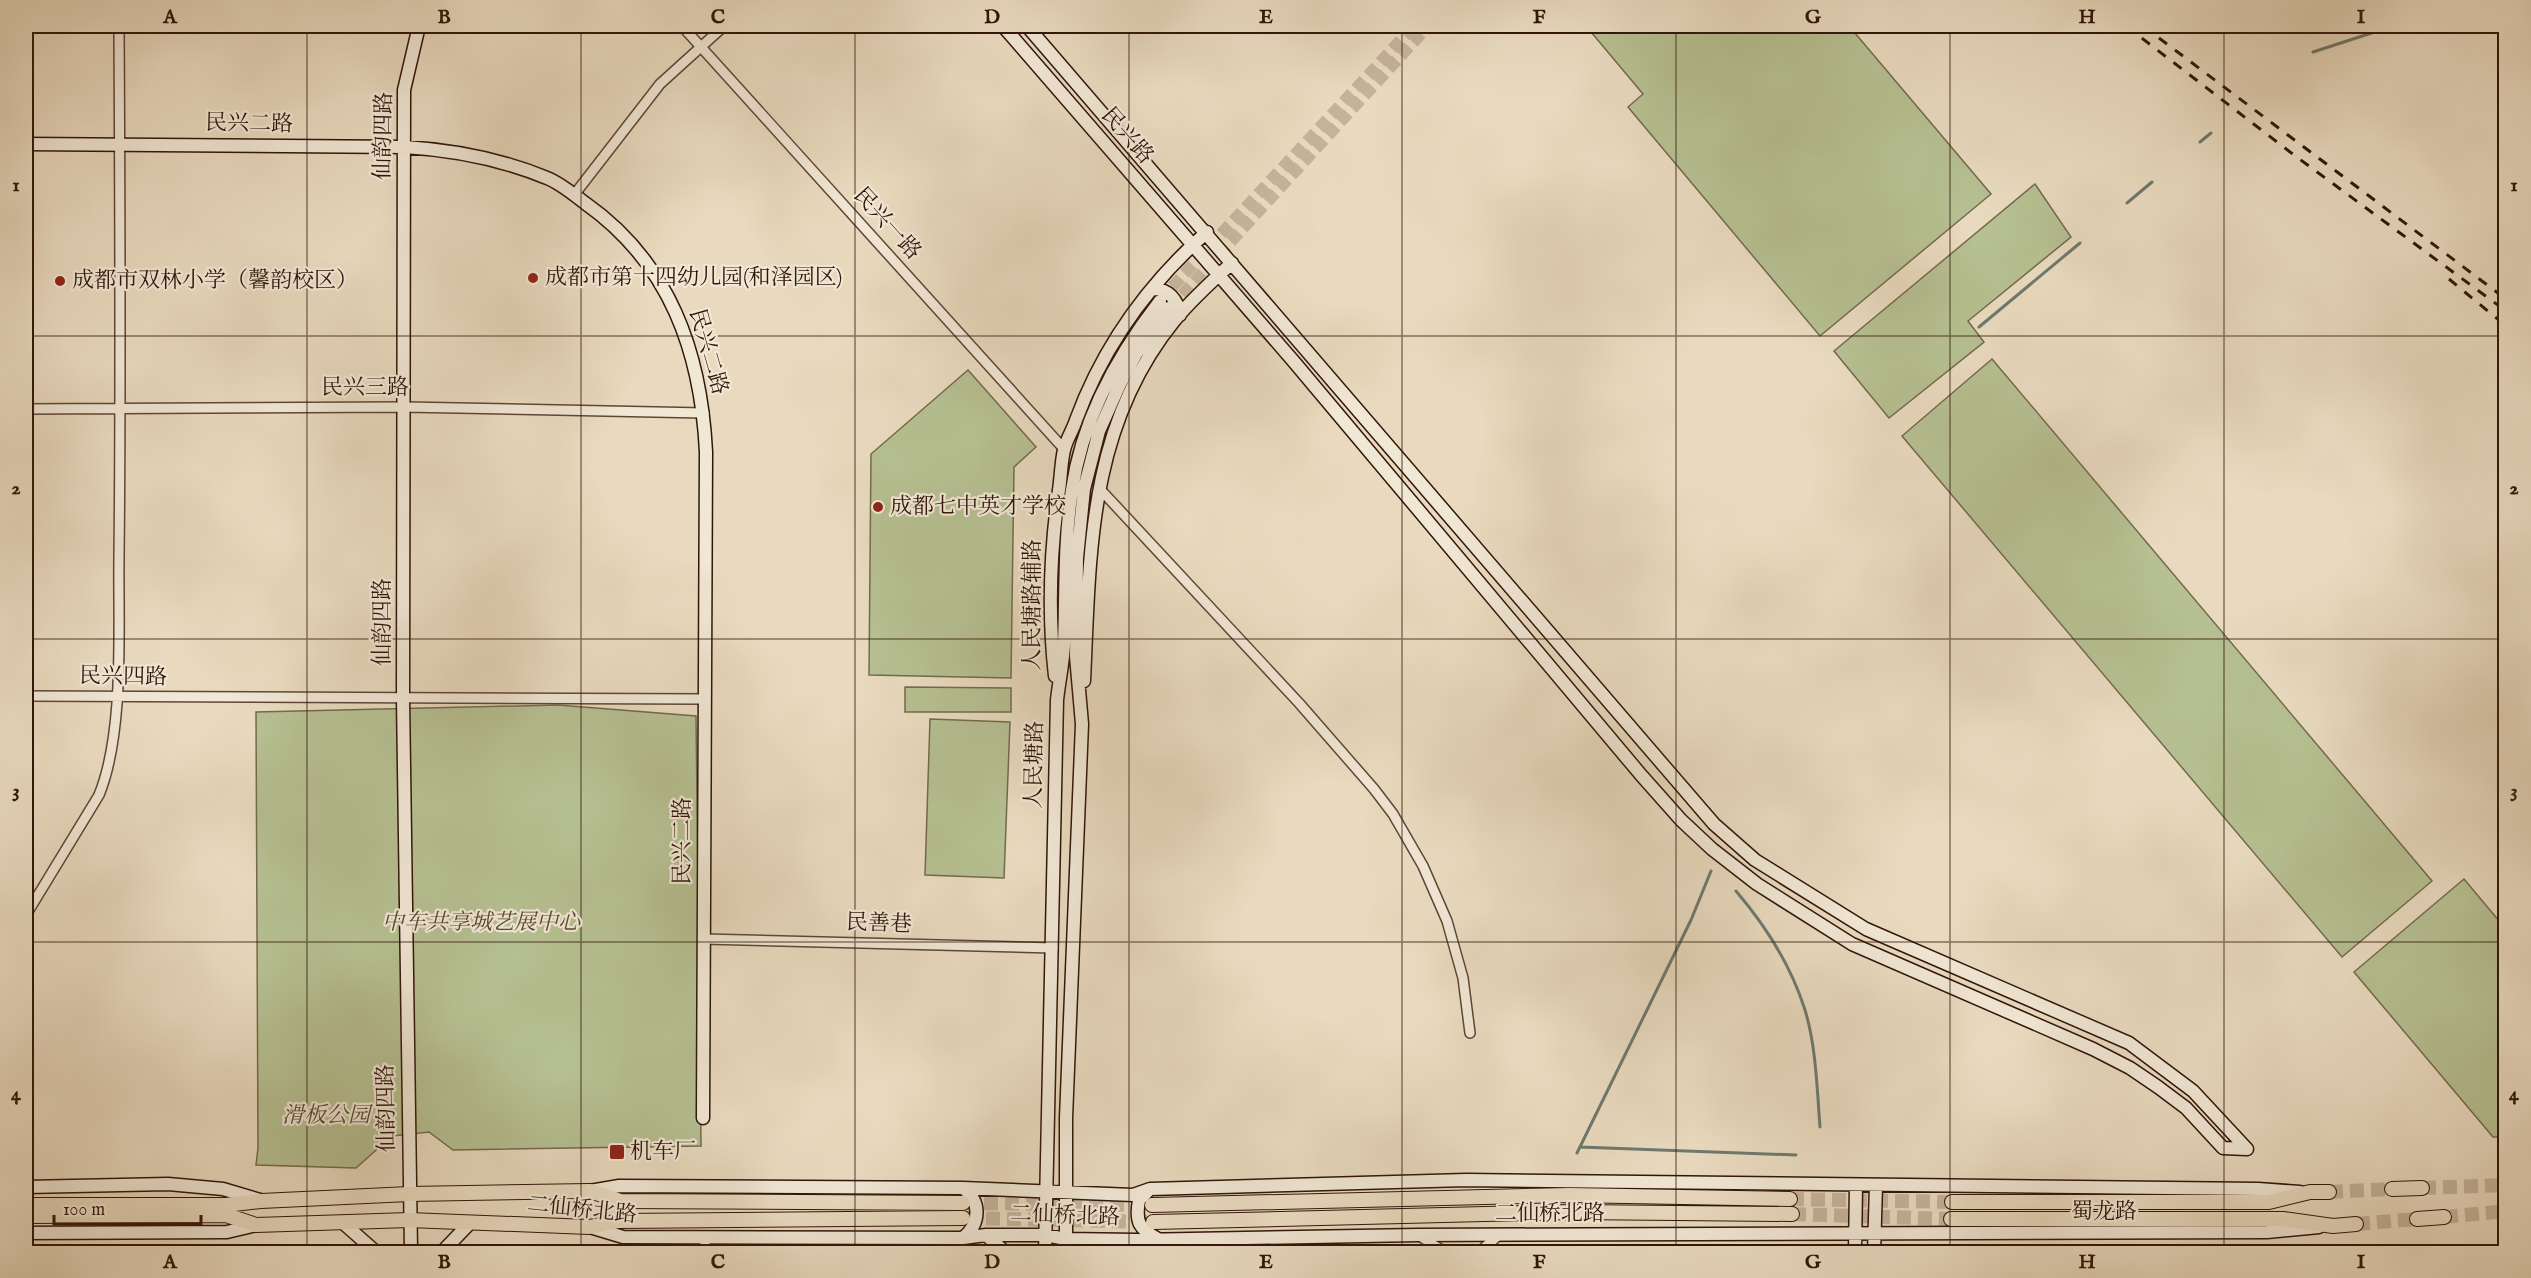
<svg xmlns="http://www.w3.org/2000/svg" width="2531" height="1278" viewBox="0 0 2531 1278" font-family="'IM FELL English','Noto Serif SC',serif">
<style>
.green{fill:#b6c092;stroke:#736a4e;stroke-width:1.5}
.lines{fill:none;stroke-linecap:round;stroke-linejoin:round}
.stream{stroke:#6e796e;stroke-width:3}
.secondary-tunnel{stroke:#c4b39b;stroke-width:12;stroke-dasharray:12 6;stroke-linecap:butt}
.primary-tunnel{stroke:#c4b39b;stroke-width:14;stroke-dasharray:14 7;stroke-linecap:butt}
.street-casing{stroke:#5e4636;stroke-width:12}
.secondary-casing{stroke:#301509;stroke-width:15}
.primary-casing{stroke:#301509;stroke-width:16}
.street{stroke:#f1e7d5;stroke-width:9}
.secondary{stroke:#f1e7d5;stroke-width:12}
.primary{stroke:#e9dabf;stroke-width:14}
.rail{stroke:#301509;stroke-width:3;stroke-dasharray:10 10;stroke-linecap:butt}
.grid{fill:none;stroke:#301509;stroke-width:1.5;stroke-opacity:0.55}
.poi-dot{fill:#8f2418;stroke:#f1e7d5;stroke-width:2}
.labels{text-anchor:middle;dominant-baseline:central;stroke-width:4.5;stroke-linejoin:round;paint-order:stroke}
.street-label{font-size:22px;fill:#301509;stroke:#f1e7d5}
.poi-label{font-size:22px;fill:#301509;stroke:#f1e7d5;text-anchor:start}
.park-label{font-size:22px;font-style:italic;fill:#584832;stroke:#f1e7d5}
.neatline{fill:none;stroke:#301509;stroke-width:2}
.grid-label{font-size:20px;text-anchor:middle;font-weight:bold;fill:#301509}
</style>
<rect width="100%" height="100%" fill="#e9dabf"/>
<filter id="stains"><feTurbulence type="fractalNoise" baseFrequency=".00333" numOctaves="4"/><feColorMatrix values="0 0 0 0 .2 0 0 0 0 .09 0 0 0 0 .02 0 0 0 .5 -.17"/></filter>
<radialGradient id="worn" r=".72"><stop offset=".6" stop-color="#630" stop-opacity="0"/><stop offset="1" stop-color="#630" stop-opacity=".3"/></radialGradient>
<path class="green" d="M1586 26H1849L1991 194 1820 336 1628 107 1643 94Z
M2035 184 2071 237 1968 321 1984 342 1889 418 1834 351Z
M1992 359 2432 881 2342 957 1902 436Z
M968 370 1036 447 1014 467 1011 678 869 675 871 454Z
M905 687 1011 688V712H905Z
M558 705 696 716 701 1146 453 1150 429 1132 392 1136 356 1168 256 1165 258 1148 256 712Z
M930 719 1010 722 1004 878 925 875Z
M2464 879 2505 928V1137H2493L2354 972Z"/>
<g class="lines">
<path class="stream" d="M2313 52 2393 26
M2200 142 2211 133
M2127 203 2152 182
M1979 327 2080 243
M1736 891C1765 925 1790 964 1804 1007 1816 1043 1817 1089 1820 1127
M1580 1147 1796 1155
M1577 1153 1691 920 1711 871"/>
<path class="secondary-tunnel" d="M1160 300 1414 26
M1170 308 1428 26"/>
<path class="primary-tunnel" d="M2422 1188 2505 1185
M2329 1192 2392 1189
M1790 1199 1952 1202
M963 1203 1150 1205
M1792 1214 1951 1219
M2444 1217 2506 1211
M965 1218 1153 1222
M2356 1224 2417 1219"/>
<defs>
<path id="street" d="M682 26 1064 449
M574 195 660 84 724 26
M26 409 405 407 704 413
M1099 488 1299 703 1374 789 1393 814 1423 866 1447 921 1463 978 1470 1033
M26 696 704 699
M26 915 99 795C125 731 118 626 119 557 121 380 120 203 119 26
M704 939 1053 948
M1418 1235 1445 1252
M705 1238V1252
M1479 1252 1499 1235"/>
<path id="secondary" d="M1003 26 1295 363 1641 775 1681 820 1712 849 1757 884 1852 944 2093 1049 2130 1068 2158 1087 2186 1108 2223 1148 2247 1149
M1027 26 1714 824 1755 860 1866 929 2129 1043 2193 1091 2247 1149
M26 144 405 147C454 150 501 159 547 178 560 183 573 194 585 203 670 263 701 352 706 452L703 1118
M1152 289C1168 288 1178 300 1180 315
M1055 676C1048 614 1050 552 1059 490 1061 477 1061 463 1064 450 1066 440 1073 430 1076 420 1103 347 1148 284 1207 232
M1084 681C1090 552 1088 427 1174 321 1191 300 1212 281 1232 263
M26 1187 168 1184 223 1189 260 1200
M1149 1190 1139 1200C1135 1222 1139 1229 1158 1239
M590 1191 619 1186 963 1188 1133 1195 1150 1189 1466 1180 2258 1189 2300 1192
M342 1222 376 1252
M590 1227 623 1237 963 1238 986 1235H1045L1066 1239 1136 1240 1418 1235 2267 1232 2319 1227
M26 1233 227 1232 256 1225
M986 1235 1005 1252
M963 1238C980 1224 982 1202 963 1188
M411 1252 403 698 404 90 419 26
M442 1252 470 1223
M1045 1252 1057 700C1059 682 1063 663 1064 645 1066 593 1064 541 1072 490 1082 420 1118 355 1160 301
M1066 1252V1118L1082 724 1076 656 1077 558 1084 489 1099 431 1119 386 1136 354 1169 308
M1115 1252 1134 1241
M1855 1252 1856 1185
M1874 1252 1876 1185"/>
<path id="primary" d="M2505 1185H2506
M2392 1189 2422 1188
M1952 1202H2269L2310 1192H2329
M26 1205H226L261 1201 409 1194 590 1191 620 1201 963 1203
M1152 1205 1569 1195 1790 1199
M26 1216 226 1215 256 1225 409 1220 589 1227 619 1221 963 1218
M1951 1219H2283L2333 1226 2356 1224
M2417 1219 2444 1217
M1153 1222 1572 1212 1792 1214"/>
</defs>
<use href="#street" class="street-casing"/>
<use href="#secondary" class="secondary-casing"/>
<use href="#primary" class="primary-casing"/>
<use href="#street" class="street"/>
<use href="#secondary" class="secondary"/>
<use href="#primary" class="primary"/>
<path class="rail" d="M2126 26 2294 155 2506 311
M2143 26 2506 299
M2449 279 2506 326"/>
</g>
<path class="grid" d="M307 26V1252M581 26V1252M855 26V1252M1129 26V1252M1402 26V1252M1676 26V1252M1950 26V1252M2224 26V1252M26 336H2506M26 639H2506M26 942H2506"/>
<g class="poi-dot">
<circle cx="533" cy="278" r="6"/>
<circle cx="60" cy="281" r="6"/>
<circle cx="878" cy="507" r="6"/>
<rect x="609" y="1144" width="16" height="16" rx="3"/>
</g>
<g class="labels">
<g class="street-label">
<text transform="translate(249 124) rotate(1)">民兴二路</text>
<text transform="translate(384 136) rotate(-89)">仙韵四路</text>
<text transform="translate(1127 136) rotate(49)">民兴路</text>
<text transform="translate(887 224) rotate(48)">民兴一路</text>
<text transform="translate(708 352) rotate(74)">民兴二路</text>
<text x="365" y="388">民兴三路</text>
<text transform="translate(1033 605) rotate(-90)">人民塘路辅路</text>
<text transform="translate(383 622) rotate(-90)">仙韵四路</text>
<text transform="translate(123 677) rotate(1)">民兴四路</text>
<text transform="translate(1035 765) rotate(-89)">人民塘路</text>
<text transform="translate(683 841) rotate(-90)">民兴二路</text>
<text transform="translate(879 924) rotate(2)">民善巷</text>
<text transform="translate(387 1108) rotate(-91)">仙韵四路</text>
<text transform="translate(582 1210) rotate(6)">二仙桥北路</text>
<text x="2104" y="1212">蜀龙路</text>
<text x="1550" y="1214">二仙桥北路</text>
<text transform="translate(1065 1216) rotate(2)">二仙桥北路</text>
</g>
<g class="poi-label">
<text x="545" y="278">成都市第十四幼儿园(和泽园区)</text>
<text x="72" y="281">成都市双林小学（馨韵校区）</text>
<text x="890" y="507">成都七中英才学校</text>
<text x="630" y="1152">机车厂</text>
</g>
<g class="park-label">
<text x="481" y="923">中车共享城艺展中心</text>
<text x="326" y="1116">滑板公园</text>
</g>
</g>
<rect width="2531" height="1278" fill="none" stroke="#e9dabf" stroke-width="66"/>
<path d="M54 1215v9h147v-9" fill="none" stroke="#301509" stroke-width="3"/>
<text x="63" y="1215" font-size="18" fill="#301509" stroke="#f1e7d5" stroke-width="4.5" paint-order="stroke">100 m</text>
<rect x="33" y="33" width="2465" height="1212" class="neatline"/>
<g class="grid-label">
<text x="170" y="23">A</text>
<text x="444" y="23">B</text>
<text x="718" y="23">C</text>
<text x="992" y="23">D</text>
<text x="1266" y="23">E</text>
<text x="1539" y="23">F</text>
<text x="1813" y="23">G</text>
<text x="2087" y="23">H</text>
<text x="2361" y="23">I</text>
<text x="16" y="191">1</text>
<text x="2514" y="191">1</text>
<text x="16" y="494">2</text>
<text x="2514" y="494">2</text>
<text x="16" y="797">3</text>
<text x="2514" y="797">3</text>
<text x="16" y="1100">4</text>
<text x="2514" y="1100">4</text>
<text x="170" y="1268">A</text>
<text x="444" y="1268">B</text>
<text x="718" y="1268">C</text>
<text x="992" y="1268">D</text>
<text x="1266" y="1268">E</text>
<text x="1539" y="1268">F</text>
<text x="1813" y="1268">G</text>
<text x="2087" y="1268">H</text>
<text x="2361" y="1268">I</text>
</g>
<rect width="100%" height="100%" filter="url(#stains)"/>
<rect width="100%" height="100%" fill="url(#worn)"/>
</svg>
